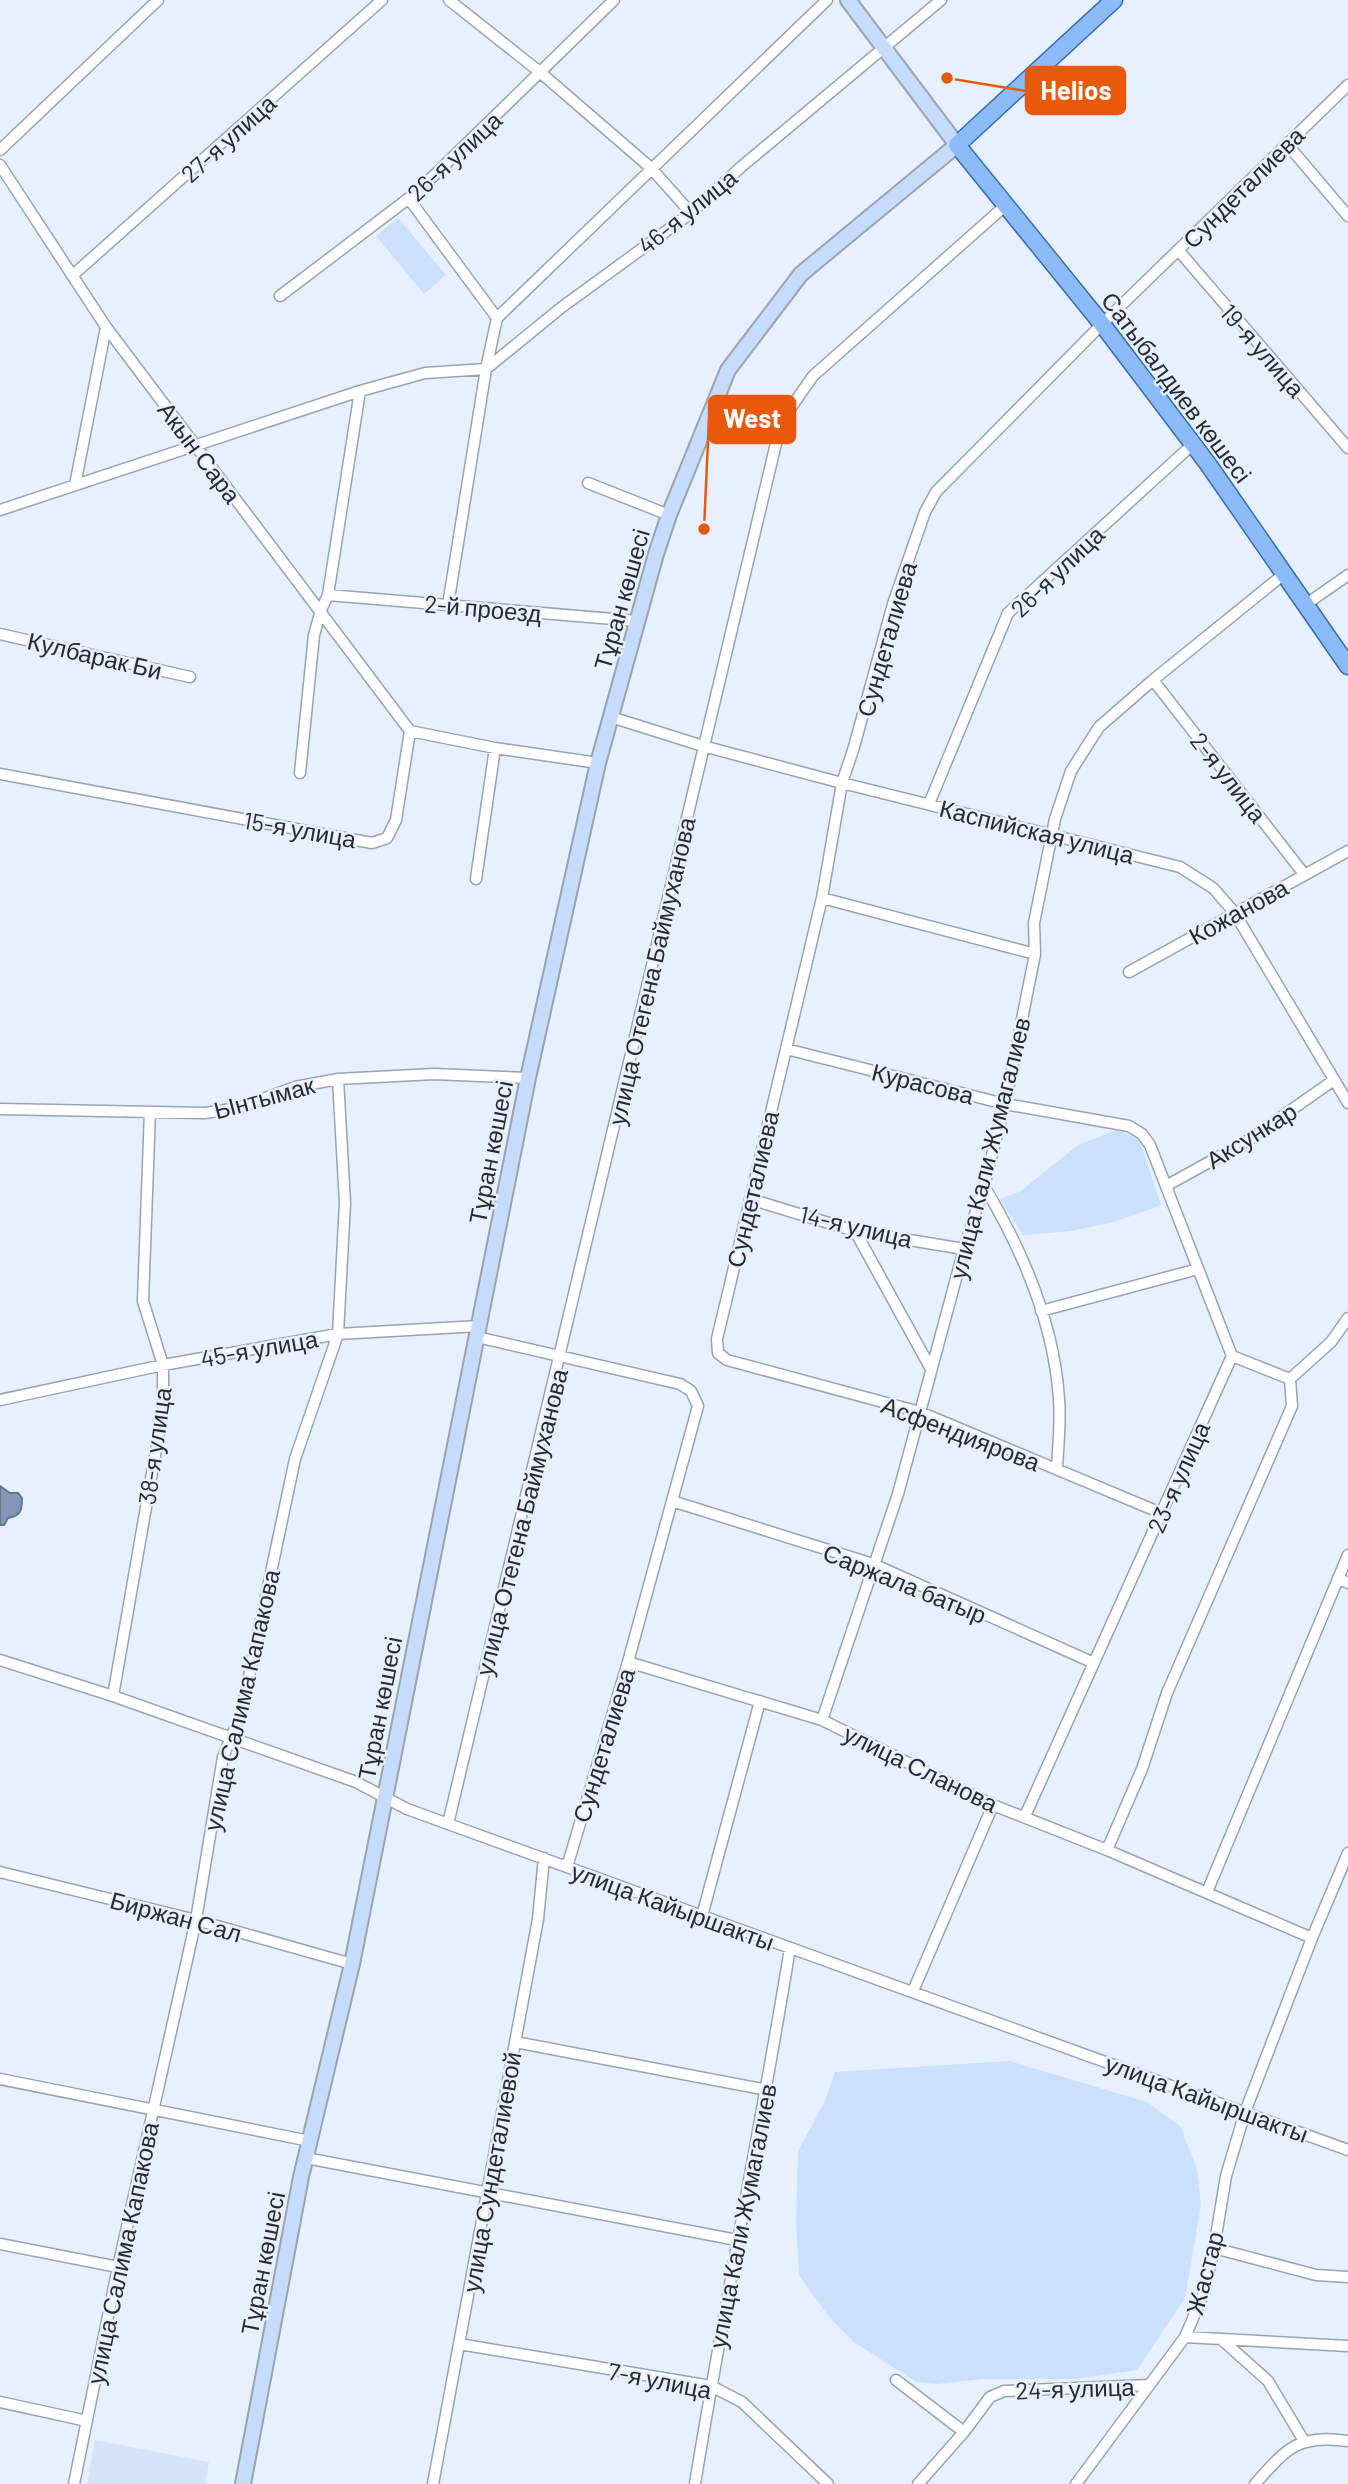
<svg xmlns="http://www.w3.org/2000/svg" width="1348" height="2484" viewBox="0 0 1348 2484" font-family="Barlow,sans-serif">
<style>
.built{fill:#d5e4f8}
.green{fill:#cae0fd}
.water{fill:#8198b6;stroke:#66788e;stroke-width:2}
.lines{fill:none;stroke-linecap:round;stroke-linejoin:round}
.street-casing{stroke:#9aa3b0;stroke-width:13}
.secondary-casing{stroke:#9aa3b0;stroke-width:18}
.primary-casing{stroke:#376cae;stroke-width:19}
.street{stroke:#fff;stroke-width:10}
.secondary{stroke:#c5ddfb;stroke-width:14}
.primary{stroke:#8cbcf7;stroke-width:16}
.labels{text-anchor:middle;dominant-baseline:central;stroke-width:5;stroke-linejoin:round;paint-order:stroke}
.street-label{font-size:24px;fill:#282c31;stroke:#e6f0fe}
.leader{fill:none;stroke:#e8590c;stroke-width:2.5}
.callout-dot{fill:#e8590c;stroke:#e6f0fe;stroke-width:2.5}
.callout{fill:#e8590c;stroke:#e8590c;stroke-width:2.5}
.callout-label{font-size:26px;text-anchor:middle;font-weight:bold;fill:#fff}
</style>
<rect width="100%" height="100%" fill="#e6f0fe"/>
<path class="built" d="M95 2440 209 2462 205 2484H87Z"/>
<path class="green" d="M398 218 446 275 424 294 376 236Z
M1117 1130 1139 1139 1161 1205 1114 1222 1071 1231 1023 1235 1000 1199 1021 1191 1078 1145Z
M1009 2061 1147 2102 1180 2126 1197 2169 1201 2205 1185 2298 1137 2370 1075 2379H983L937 2384 916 2382 854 2342 829 2317 799 2275 796 2221 798 2151 825 2101 835 2072Z"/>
<path class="water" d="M0 1486 10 1493H18L22 1498C22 1510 21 1516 8 1518L4 1525H0Z"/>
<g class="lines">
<defs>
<path id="street" d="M449 0 541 73 651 168 691 213
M1287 144 1348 216
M0 150 158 0
M0 165 106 327 410 731
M409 199 497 318
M1179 251 1348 448
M73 275 382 0
M280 296 417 192 614 0
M486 369 562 307 691 213 741 167 941 0
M588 483 669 515
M75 485 106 327
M0 510 360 391 425 373 486 369
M328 595 637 621
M448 605 486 369 497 318 827 0
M1305 605 1348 575
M0 634 190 677
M1153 680 1304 874
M611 717 703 746 842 783 1180 867 1213 888 1234 912 1348 1103
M300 773 314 635 321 610 328 595 360 391
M0 774 372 843 387 838 396 820 410 731 495 748 598 763
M929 804 1008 613 1193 444
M476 879 495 748
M822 898 1035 954
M1129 972 1348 851
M786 1049 1005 1104 1129 1126 1142 1134 1150 1145 1232 1356 1025 1816
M0 1109 205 1113 238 1108 295 1087 338 1079 434 1074 528 1078
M984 1186C1023 1251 1054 1323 1059 1399 1061 1422 1058 1446 1057 1469
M1166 1186 1247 1141 1334 1080
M750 1199 855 1231 964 1249
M855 1231 931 1369
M1041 1311 1198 1269
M477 1337 680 1384 691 1391 698 1406 628 1662 567 1867
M1232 1356 1290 1379 1331 1342 1348 1318
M0 1400 163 1365 338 1334 479 1326
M672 1501 873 1564 1094 1663
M1161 1513 920 1412 727 1360 718 1353 717 1339 822 898 842 783 854 747 893 604 925 512 936 492 1102 324 1348 85
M1338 1578 1348 1583
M0 1660 113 1696 356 1782 407 1809 1348 2150
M628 1662 822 1720 993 1805 1107 1850 1312 1938
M113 1696 163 1410V1365L143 1301 150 1112
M822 1720 898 1494 964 1249 984 1186 1005 1104 1035 954 1034 923 1055 819 1071 771 1099 727 1153 680 1284 574
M448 1824 778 435 792 406 813 376 1006 205
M1107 1850 1142 1769 1167 1693 1292 1406 1290 1379
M0 1872 196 1920 352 1964
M1207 1892 1348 1555
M702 1916 760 1701
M913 1991 993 1805
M515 2042 767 2090
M0 2079 310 2141
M306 2158 737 2240
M0 2244 118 2267
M1214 2248 1316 2275 1348 2277
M1185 2337 1348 2346
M1221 2339 1268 2381 1304 2441
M459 2344 711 2386 742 2402 828 2484
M896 2380 964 2432
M0 2402 87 2421
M74 2484 118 2267 196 1920 223 1757 241 1714 295 1459 338 1334 345 1203 338 1079
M433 2484 538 1919 544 1858
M695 2484C724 2305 761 2127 790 1948
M918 2484 964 2432 990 2397 1004 2391 1149 2385
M1076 2484 1185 2337 1205 2290 1214 2248 1226 2176 1245 2112 1312 1938 1348 1853
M1255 2484C1287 2448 1298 2434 1348 2441"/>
<path id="secondary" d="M243 2484 301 2177 352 1964 528 1078 598 763 656 554 669 515 728 370 801 274 957 145 848 0"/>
<path id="primary" d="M1114 0 957 145 1102 324 1208 464 1348 666"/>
</defs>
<use href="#street" class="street-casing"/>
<use href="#secondary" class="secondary-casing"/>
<use href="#primary" class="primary-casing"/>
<use href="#street" class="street"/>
<use href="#secondary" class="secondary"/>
<use href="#primary" class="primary"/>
</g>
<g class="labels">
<g class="street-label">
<text transform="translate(228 138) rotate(-42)">27-я улица</text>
<text transform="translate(454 156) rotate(-43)">26-я улица</text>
<text transform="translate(1243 187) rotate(-45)">Сундеталиева</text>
<text transform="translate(687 211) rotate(-39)">46-я улица</text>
<text transform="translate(1263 350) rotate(49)">19-я улица</text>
<text transform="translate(1177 387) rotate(53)">Сатыбалдиев көшесі</text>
<text transform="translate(200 452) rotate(53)">Акын Сара</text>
<text transform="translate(1057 571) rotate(-44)">26-я улица</text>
<text transform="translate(621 599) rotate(-74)">Тұран көшесі</text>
<text transform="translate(483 608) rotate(5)">2-й проезд</text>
<text transform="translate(886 639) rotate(-74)">Сундеталиева</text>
<text transform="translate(95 655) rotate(13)">Кулбарак Би</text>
<text transform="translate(1229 777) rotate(52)">2-я улица</text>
<text transform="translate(300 829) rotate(10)">15-я улица</text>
<text transform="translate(1037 831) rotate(14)">Каспийская улица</text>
<text transform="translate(1238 911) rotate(-29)">Кожанова</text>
<text transform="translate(651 971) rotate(-77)">улица Отегена Баймуханова</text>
<text transform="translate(923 1083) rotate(14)">Курасова</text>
<text transform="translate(264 1097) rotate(-15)">Ынтымак</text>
<text transform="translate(1251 1135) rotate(-32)">Аксункар</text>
<text transform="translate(989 1148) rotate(-76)">улица Кали Жумагалиев</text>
<text transform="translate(490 1152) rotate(-79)">Тұран көшесі</text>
<text transform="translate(752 1189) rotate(-77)">Сундеталиева</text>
<text transform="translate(856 1226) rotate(13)">14-я улица</text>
<text transform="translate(259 1348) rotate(-10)">45-я улица</text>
<text transform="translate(961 1433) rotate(21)">Асфендиярова</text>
<text transform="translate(154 1446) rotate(-82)">38-я улица</text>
<text transform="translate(1178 1477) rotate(-66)">23-я улица</text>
<text transform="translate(521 1522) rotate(-76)">улица Отегена Баймуханова</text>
<text transform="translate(905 1583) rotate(22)">Саржала батыр</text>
<text transform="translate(241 1700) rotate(-77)">улица Салима Капакова</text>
<text transform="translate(379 1708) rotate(-79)">Тұран көшесі</text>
<text transform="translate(603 1745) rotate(-73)">Сундеталиева</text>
<text transform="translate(921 1768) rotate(26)">улица Сланова</text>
<text transform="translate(673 1906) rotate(20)">улица Кайыршакты</text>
<text transform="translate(176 1916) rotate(15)">Биржан Сал</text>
<text transform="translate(1207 2098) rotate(20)">улица Кайыршакты</text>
<text transform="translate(491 2172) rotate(-80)">улица Сундеталиевой</text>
<text transform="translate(742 2216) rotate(-79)">улица Кали Жумагалиев</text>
<text transform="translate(122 2253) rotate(-78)">улица Салима Капакова</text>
<text transform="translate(262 2263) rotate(-79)">Тұран көшесі</text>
<text transform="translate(1204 2273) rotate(-75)">Жастар</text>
<text transform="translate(660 2380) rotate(11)">7-я улица</text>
<text transform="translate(1075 2388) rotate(-2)">24-я улица</text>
</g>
</g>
<path class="leader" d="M947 78L1026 91M704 529L709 419"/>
<g class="callout-dot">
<circle cx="947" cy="78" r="7"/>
<circle cx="704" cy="529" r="7"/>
</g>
<g class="callout">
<rect x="1026" y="67" width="99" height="47" rx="7"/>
<rect x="709" y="396" width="86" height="47" rx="7"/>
</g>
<g class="callout-label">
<text x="1076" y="100">Helios</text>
<text x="752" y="428">West</text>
</g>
</svg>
